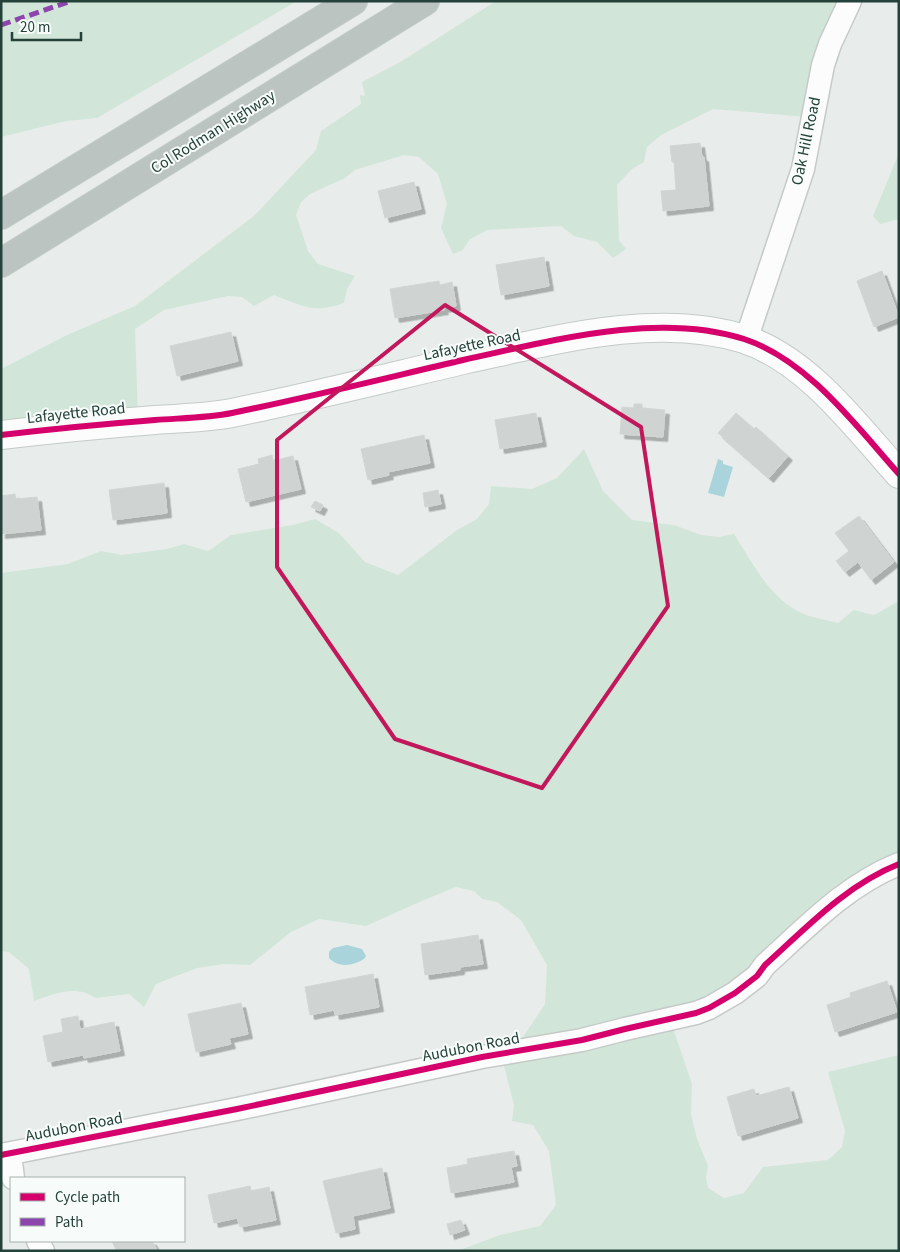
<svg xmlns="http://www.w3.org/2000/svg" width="900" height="1252" viewBox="0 0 900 1252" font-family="'Source Sans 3',sans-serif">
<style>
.green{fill:#d1e6d8}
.water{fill:#a9d4db}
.building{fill:#cfd4d2;stroke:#d1d6d4;filter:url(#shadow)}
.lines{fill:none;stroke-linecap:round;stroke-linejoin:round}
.street-casing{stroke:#c5cac8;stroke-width:25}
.secondary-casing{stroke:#c3cbc8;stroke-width:30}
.highway-casing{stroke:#c3ccc9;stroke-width:30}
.street{stroke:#fcfcfc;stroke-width:22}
.secondary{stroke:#fcfcfc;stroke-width:28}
.highway{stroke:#bcc4c2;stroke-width:28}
.quiet{stroke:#8e44ad;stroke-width:5;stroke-dasharray:10 5;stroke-linecap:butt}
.cycleway-casing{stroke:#f7fbf9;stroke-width:9}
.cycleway{stroke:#d6006c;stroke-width:6}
.marked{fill:none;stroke:#c2185b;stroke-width:4;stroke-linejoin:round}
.labels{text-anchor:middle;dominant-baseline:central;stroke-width:4;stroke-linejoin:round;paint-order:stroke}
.street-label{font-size:16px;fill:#24423a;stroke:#f7fbf9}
</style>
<defs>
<filter id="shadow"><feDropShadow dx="4.5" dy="4.5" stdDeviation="0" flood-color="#0004"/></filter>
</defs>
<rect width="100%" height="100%" fill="#e8edeb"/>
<path class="green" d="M1 1H297L97 118 66 121 1 137Z
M496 1H847L808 117 713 109 661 135 647 147 644 162 632 169 617 185 619 240 626 249 613 258 597 242 574 236 561 226 487 230 469 240 463 250 453 254 441 228 447 204 438 174 419 157 404 155 355 170 345 178 310 194 301 202 296 215 308 251 318 264 355 276 347 289 344 303C313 314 303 306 274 295L254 306 242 297 228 296 164 310 135 329 138 416 1 436V369L67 335 135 306 254 216 316 150 321 131 361 104 360 95 365 96 362 82 402 61Z
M899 153V219L880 224 873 216Z
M584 449 603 491 632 520 674 525 701 535 719 537 734 534C753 563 770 600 804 614 814 618 827 620 838 623L854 610 874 615 899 601V866L753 979 671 1022 692 1084 691 1114 697 1139 708 1166 706 1178 708 1188 724 1198 744 1193 763 1167 828 1160 842 1147 845 1131 828 1072 899 1055V1251H457L500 1235 540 1226 556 1205 549 1151 533 1125 512 1121 514 1105 502 1058 521 1040 545 1004 547 965 521 920 497 902 482 899 474 891 456 887 424 900 366 926 319 919 291 932 250 965 225 964 197 968 156 984 144 1007 129 994 95 998C76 984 54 994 34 1001L29 969 9 952 1 951V573L68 564 101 551 122 555 167 549 184 544 208 551 231 535 293 525 315 519 339 533 365 562 398 575 457 530 477 519 489 504 491 486 532 489 557 478Z"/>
<path class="water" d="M718 459 723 461V464L733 467 724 497 708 493Z
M347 945 362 949 366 956 364 959C353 966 338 968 329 958V952L333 948Z"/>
<path class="building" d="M700 143 702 157H704L709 206 663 211 661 191 676 190 674 162H672L670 146Z
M414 182 421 209 385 218 378 191Z
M544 257 549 286 501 295 496 265Z
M882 271 899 317 874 327 857 281Z
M439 281 440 285 452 282 456 306 443 308 444 310 395 318 390 289Z
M231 332 238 361 177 376 170 346Z
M634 404H642V408L665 410 663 437 620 434 622 407 634 408Z
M536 413 542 442 500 449 495 420Z
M736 413 754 429 756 427 788 456 769 478 718 433Z
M424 435 430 463 388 472 389 475 368 480 361 449Z
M272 455 273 461 293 456 301 489 246 502 238 469 259 464 258 459Z
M164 483 167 513 113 520 109 490Z
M438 490 441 504 425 507 423 493Z
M15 494 16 499 37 497 41 530 1 534V496Z
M315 501 323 505 320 511 311 507Z
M859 516 894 562 871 580 858 562 845 572 836 561 849 551 835 533Z
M478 935 483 964 460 967V970L425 975 421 944Z
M373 974 379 1007 335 1015 334 1010 310 1015 305 987Z
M887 981 897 1012 835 1032 827 1005 851 997 850 993Z
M241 1003 248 1034 229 1038 231 1044 196 1052 188 1014Z
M78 1016 80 1029 114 1022 120 1051 84 1058 83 1055 48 1062 43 1036 63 1032 61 1019Z
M789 1087 798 1118 738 1136 727 1097 754 1089 756 1096Z
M514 1151 517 1166 511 1167 514 1182 451 1193 447 1168 468 1164 467 1159Z
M382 1168 390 1208 353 1216 355 1229 336 1233 323 1181Z
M250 1186 251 1191 269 1187 276 1220 240 1227 237 1218 214 1223 208 1195Z
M461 1220 465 1230 450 1235 447 1224Z
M112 1241H152L157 1250 115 1251 116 1250Z"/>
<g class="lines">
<defs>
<path id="street" d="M746 340 803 169 823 65 830 44 850 1
M10 1154 13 1178
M1 1155 237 1109 482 1057 582 1040 625 1029 696 1013 709 1008 735 993 757 976 765 965C806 928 846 885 899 864
M38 1241 43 1251"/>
<path id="secondary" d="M1 435C52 429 104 424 155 420 181 418 207 418 232 413 310 397 386 378 463 360 551 341 657 311 744 339 808 360 856 426 899 474"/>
<path id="highway" d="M1 215 353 1
M1 263 425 1"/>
</defs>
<use href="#street" class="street-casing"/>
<use href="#secondary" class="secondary-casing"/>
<use href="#highway" class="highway-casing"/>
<use href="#street" class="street"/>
<use href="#secondary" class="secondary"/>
<use href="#highway" class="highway"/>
<path class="quiet" d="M1 25 71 1"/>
<defs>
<path id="cycleway" d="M1 435C52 429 104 424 155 420 181 418 207 418 232 413 310 397 386 378 463 360 551 341 657 311 744 339 808 360 856 426 899 474
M1 1155 237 1109 482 1057 582 1040 625 1029 696 1013 709 1008 735 993 757 976 765 965C806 928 846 885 899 864"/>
</defs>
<use href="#cycleway" class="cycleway-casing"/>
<use href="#cycleway" class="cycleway"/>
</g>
<path class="marked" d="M445 305 641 427 668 606 542 788 395 739 277 567V440Z"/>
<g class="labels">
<g class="street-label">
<text transform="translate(213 132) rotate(-32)">Col Rodman Highway</text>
<text transform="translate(806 141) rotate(-78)">Oak Hill Road</text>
<text transform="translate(472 345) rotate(-12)">Lafayette Road</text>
<text transform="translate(76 413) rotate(-6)">Lafayette Road</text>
<text transform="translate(471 1047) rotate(-11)">Audubon Road</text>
<text transform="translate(74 1127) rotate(-11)">Audubon Road</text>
</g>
</g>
<rect width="900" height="1252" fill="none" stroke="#24423a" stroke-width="5"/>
<rect x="10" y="1177" width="175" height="65" fill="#f7fbf9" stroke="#a3b1ad"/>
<rect x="20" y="1193" width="25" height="8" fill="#d6006c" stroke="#a3b1ad"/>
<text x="55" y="1202" font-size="15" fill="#24423a">Cycle path</text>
<rect x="20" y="1218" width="25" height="8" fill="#8e44ad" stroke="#a3b1ad"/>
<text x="55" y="1227" font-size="15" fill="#24423a">Path</text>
<path d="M12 32v8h69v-8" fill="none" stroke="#24423a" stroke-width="2.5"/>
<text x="20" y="32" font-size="15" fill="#24423a" stroke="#f7fbf9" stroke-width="4" paint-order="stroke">20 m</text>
</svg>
